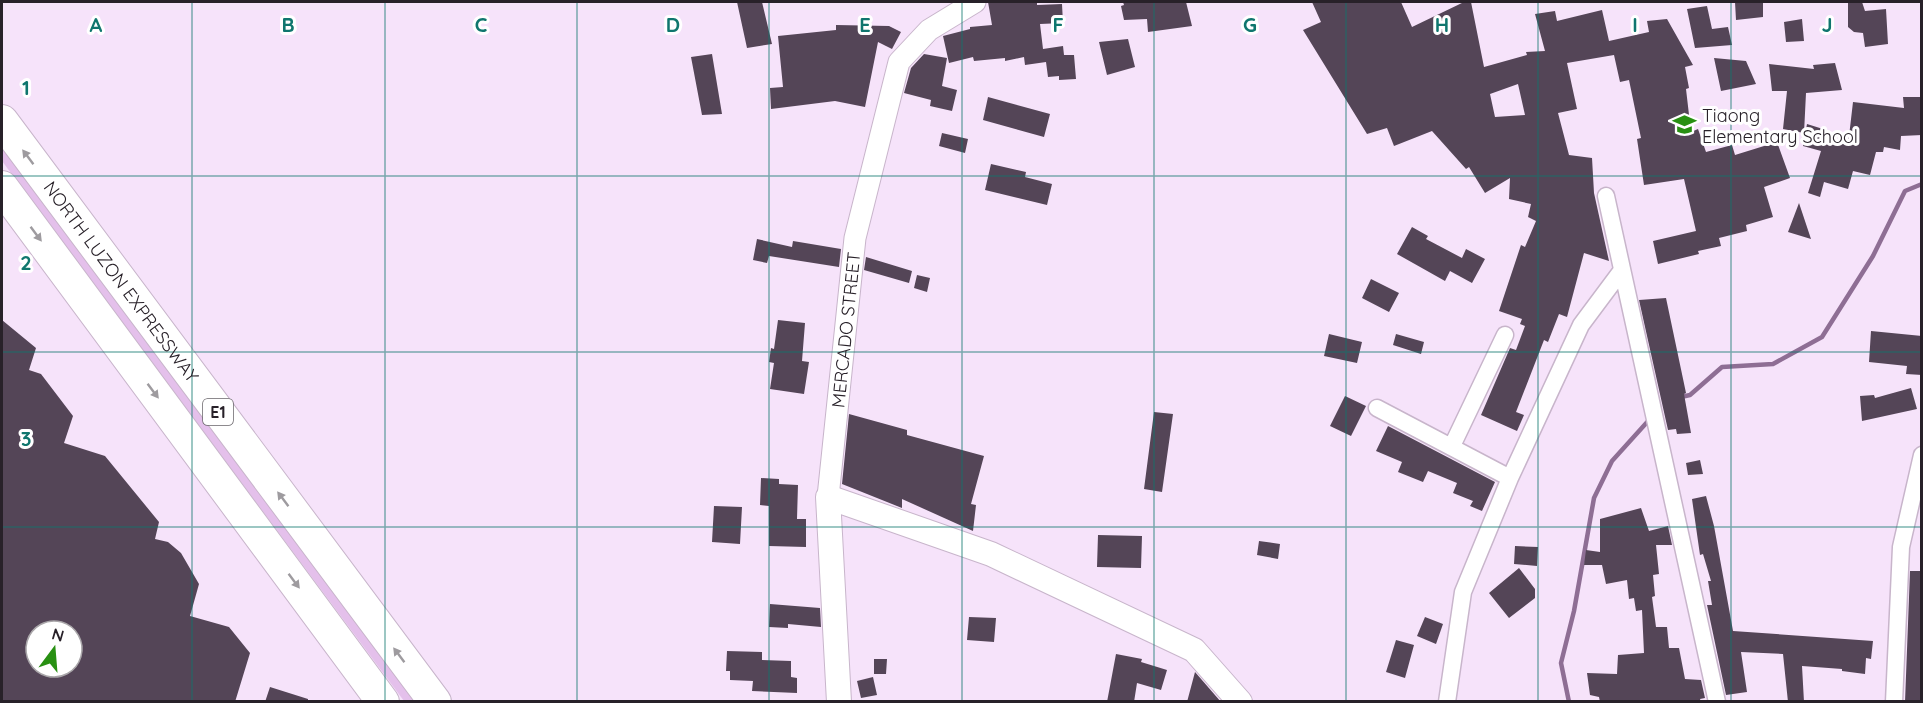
<svg xmlns="http://www.w3.org/2000/svg" width="1923" height="703" viewBox="0 0 1923 703" font-family="Quicksand,sans-serif">
<style>
.green{fill:#e4c0eb}
.lines{fill:none;stroke-linecap:round;stroke-linejoin:round}
.stream{stroke:#8e6e94;stroke-width:4.5}
.building{fill:#544557;fill-rule:evenodd}
.minor-casing{stroke:#c8b5cb;stroke-width:19}
.tertiary-casing{stroke:#c8b5cb;stroke-width:23}
.secondary-casing{stroke:#c8b5cb;stroke-width:26}
.motorway-casing{stroke:#c8b5cb;stroke-width:34}
.minor{stroke:#fff;stroke-width:16}
.tertiary{stroke:#fff;stroke-width:21}
.secondary{stroke:#fff;stroke-width:24}
.motorway{stroke:#fff;stroke-width:32}
.oneway{fill:#9e9b9f}
.grid{fill:none;stroke:#0f766e;stroke-width:1.5;stroke-opacity:0.55}
.labels{text-anchor:middle;dominant-baseline:central;stroke-width:6;stroke-linejoin:round;paint-order:stroke}
.shield{fill:#fff;stroke:#686469;stroke-width:1.5}
.shield-label{font-size:16px;font-weight:bold;fill:#282129}
.poi-label{font-size:18px;fill:#282129;stroke:#fff;text-anchor:start}
.street-label{font-size:18px;fill:#282129;stroke:#fff}
.grid-label{font-size:20px;text-anchor:middle;font-weight:bold;fill:#0f766e;stroke:#fff;stroke-width:6;stroke-linejoin:round;paint-order:stroke}
</style>
<rect width="100%" height="100%" fill="#f6e3fa"/>
<path class="green" d="M2 139 421 701H404L2 161Z"/>
<g class="lines">
<path class="stream" d="M1681 397 1690 395 1722 367 1773 364 1822 337 1873 256 1905 191 1922 184
M1569 702 1561 663 1574 611 1594 498 1612 461 1649 420"/>
</g>
<path class="building" d="M737 2H762L772 44 747 48Z
M988 2H1037V5L1062 4 1063 23 1040 24 1043 49 1063 46 1064 55H1074L1076 79 1059 80V76L1048 77 1046 62 1025 65 1024 57 1005 61V58L974 61 973 57 949 63 943 36 970 29V27L992 25Z
M1123 2H1186L1192 26 1148 32 1147 19 1124 20 1121 6 1124 5Z
M1312 2H1401L1412 27 1464 2H1471L1484 67 1527 55 1526 52 1545 51 1535 14 1555 11 1557 21 1602 10 1609 41 1649 32 1647 21 1667 19 1693 65 1685 67 1689 88 1686 89 1691 132 1698 129 1706 152 1732 145 1735 155 1777 142 1790 178 1764 187 1773 217 1746 225 1747 231 1719 238 1721 246 1698 251 1699 254 1658 264 1653 241 1696 231 1684 179 1644 185 1637 139 1641 138 1629 80 1620 82 1614 55 1567 63 1577 109 1558 113 1569 155 1592 158 1594 193 1609 261 1584 253 1567 317 1559 314 1548 342 1544 340 1516 412 1524 415 1517 431 1481 415 1510 348 1516 350 1525 326 1520 324 1522 319 1499 311 1521 245 1525 247 1536 221 1528 217 1531 204 1509 199 1510 178 1485 193 1469 167 1466 169 1432 131 1394 146 1387 128 1367 134 1303 30 1321 22ZM1518 84 1525 115 1495 117 1490 94Z
M1735 2H1763V17L1736 20Z
M1848 2H1862L1865 11 1886 9 1888 44 1865 47 1863 33 1854 32 1848 27Z
M1707 6 1712 29 1728 27 1732 45 1695 48 1687 9Z
M1802 19 1804 41 1786 42 1784 22Z
M836 25 889 26 901 32 892 49 878 42 865 107 835 101 771 109 770 88 783 87 778 36 836 30Z
M1128 39 1135 67 1107 75 1099 42Z
M712 54 722 114 702 115 691 57Z
M924 54 947 58 942 86 957 90 952 111 930 106 931 100 904 93 911 68Z
M1714 58 1746 61 1756 84 1721 91Z
M1835 63 1842 90 1806 93 1804 133 1783 129 1787 91H1772L1769 64 1814 69 1813 65Z
M988 97 1050 114 1044 137 983 120Z
M1903 97H1922V135L1901 136 1900 150 1884 147 1883 152H1876L1870 175 1853 171 1848 189 1824 182 1820 197 1808 193 1821 151 1803 146 1807 124 1823 129 1822 138 1848 145 1853 102 1904 108Z
M942 133 968 139 965 153 939 146Z
M991 164 1026 172 1025 177 1052 184 1047 205 985 190Z
M1799 203 1811 239 1788 232Z
M1412 227 1428 236 1426 239 1462 258 1466 249 1485 259 1472 283 1450 271 1445 281 1397 254Z
M757 239 792 247 793 241 841 249 839 267 769 256 767 263 753 260Z
M866 257 912 271 909 283 864 270Z
M917 275 930 278 927 292 914 288Z
M1371 279 1399 293 1389 312 1362 298Z
M1666 298 1686 393 1684 394 1691 433 1677 434 1676 429 1668 430 1639 300Z
M2 320 36 348 29 370 41 374 73 416 64 443 105 456 159 522 155 539 168 542 181 553 199 584 190 616 229 627 250 653 235 702H2ZM36 631H72V667H36Z
M778 320 805 323 802 361 809 362 804 394 770 389 774 363 769 362 771 348 774 349Z
M1871 331 1922 336V375L1906 374 1907 366 1869 362Z
M1329 334 1362 342 1357 363 1324 356Z
M1396 334 1424 342 1421 354 1393 345Z
M1911 388 1917 409 1862 421 1860 396 1874 395 1875 398Z
M1345 396 1366 406 1351 436 1330 426Z
M1154 412 1173 414 1162 492 1144 489Z
M849 414 907 430V435L984 456 971 504 976 505 973 531 902 499V508L842 484Z
M1388 426 1495 482 1482 511 1470 506 1473 501 1453 493 1457 483 1428 471 1423 482 1398 472 1402 462 1376 451Z
M1700 460 1703 474 1688 475 1686 463Z
M761 478 779 479V484L798 485 797 519H806V547L769 546V506L760 505Z
M1706 496 1714 526 1733 631 1873 641 1871 659 1866 658 1865 674 1842 671V669L1802 666 1804 702H1788L1783 654 1741 652 1747 692 1726 695 1707 605H1712L1708 581H1711L1703 554 1700 555 1692 499Z
M714 506 742 507 740 544 712 542Z
M1641 508 1649 531 1668 526 1672 545H1656L1659 574 1653 575 1655 596 1652 597 1656 627H1667L1669 648H1679L1685 679 1701 680 1705 698 1700 699 1701 702H1600L1599 697 1590 695 1587 673 1617 674 1618 655 1644 653 1642 610 1636 611 1634 598 1629 599 1627 580 1606 584 1602 565H1584L1586 550 1600 552V519Z
M1098 535 1142 536 1141 568 1097 567Z
M1259 541 1280 544 1278 559 1257 555Z
M1515 546 1538 547 1537 566 1514 564Z
M1519 568 1535 589V598L1509 618 1489 593Z
M1910 571H1922V702H1905Z
M770 604 820 608 821 627 788 624V628L769 627Z
M969 617 996 618 994 642 967 640Z
M1425 617 1443 624 1436 644 1417 636Z
M1396 640 1414 645 1405 678 1386 672Z
M727 651 762 652V660L791 661V677L797 678V693L752 691 753 681 730 680V671H726Z
M1116 654 1142 659 1141 662 1167 670 1161 690 1137 683 1134 702H1107Z
M874 659H887L886 674H874Z
M1195 672 1221 702H1187Z
M873 677 877 695 861 698 857 681Z
M270 687 308 699V702H265Z"/>
<g class="lines">
<defs>
<path id="minor" d="M1606 196 1717 702
M1377 408 1510 478
M1452 446 1505 335
M1447 702 1463 592 1510 478 1581 325 1622 270
M1894 702 1901 547 1922 455"/>
<g id="tertiary">
<path id="s1" d="M828 497 855 238 899 62 929 30 975 2"/>
</g>
<path id="secondary" d="M839 702 828 497 991 554 1194 650 1240 702"/>
<g id="motorway">
<path id="s2" d="M2 121 435 702"/>
<path d="M2 187 383 702"/>
</g>
</defs>
<use href="#minor" class="minor-casing"/>
<use href="#tertiary" class="tertiary-casing"/>
<use href="#secondary" class="secondary-casing"/>
<use href="#motorway" class="motorway-casing"/>
<use href="#minor" class="minor"/>
<use href="#tertiary" class="tertiary"/>
<use href="#secondary" class="secondary"/>
<use href="#motorway" class="motorway"/>
</g>
<defs><path id="oneway-solid" d="M-6-.8H1V-3.2L6.5 0L1 3.2V.8H-6Z" transform="scale(1.5)"/></defs>
<g class="oneway">
<use href="#oneway-solid" transform="translate(28 157) rotate(-127)"/>
<use href="#oneway-solid" transform="translate(36 234) rotate(53)"/>
<use href="#oneway-solid" transform="translate(153 391) rotate(53)"/>
<use href="#oneway-solid" transform="translate(283 499) rotate(-127)"/>
<use href="#oneway-solid" transform="translate(294 581) rotate(53)"/>
<use href="#oneway-solid" transform="translate(399 655) rotate(-127)"/>
</g>
<path class="grid" d="M192 2V702M385 2V702M577 2V702M769 2V702M962 2V702M1154 2V702M1346 2V702M1538 2V702M1731 2V702M2 176H1922M2 352H1922M2 527H1922"/>
<defs>
<symbol id="school-bare" viewBox="-9 -9 18 18"><path d="M0-5L7-2L0 1L-7-2ZM-4 1L0 2.5L4 1V4Q0 6-4 4Z" fill="#289012" stroke="#fff" stroke-width="2.5" paint-order="stroke"/></symbol>
</defs>
<g fill-rule="evenodd">
<use href="#school-bare" x="1668" y="108" width="33" height="33"/>
</g>
<g class="labels">
<rect class="shield" x="203" y="399" width="30" height="26" rx="4.5"/>
<g class="shield-label">
<text x="218" y="412">E1</text>
</g>
<g class="poi-label">
<text x="1702" y="115">Tiaong<tspan x="1702" dy="21">Elementary School</tspan></text>
</g>
<g class="street-label">
<text stroke="none"><textPath href="#s2" startOffset="200">NORTH LUZON EXPRESSWAY</textPath></text>
<text stroke="none"><textPath href="#s1" startOffset="168">MERCADO STREET</textPath></text>
</g>
</g>
<g class="grid-label">
<text x="96" y="32">A</text>
<text x="288" y="32">B</text>
<text x="481" y="32">C</text>
<text x="673" y="32">D</text>
<text x="865" y="32">E</text>
<text x="1058" y="32">F</text>
<text x="1250" y="32">G</text>
<text x="1442" y="32">H</text>
<text x="1635" y="32">I</text>
<text x="1827" y="32">J</text>
<text x="26" y="95">1</text>
<text x="26" y="270">2</text>
<text x="26" y="446">3</text>
</g>
<rect width="1923" height="703" fill="none" stroke="#282129" stroke-width="6"/>
<g transform="translate(54 649) rotate(16)"><circle r="28" fill="#ffffff" stroke="#a9a6a9" stroke-width="1.5"/>
<path d="M0-4.5L10 22L0 15L-10 22Z" fill="#289012"/>
<text y="-9" font-size="16" font-weight="bold" text-anchor="middle" fill="#282129">N</text>
</g>
</svg>
